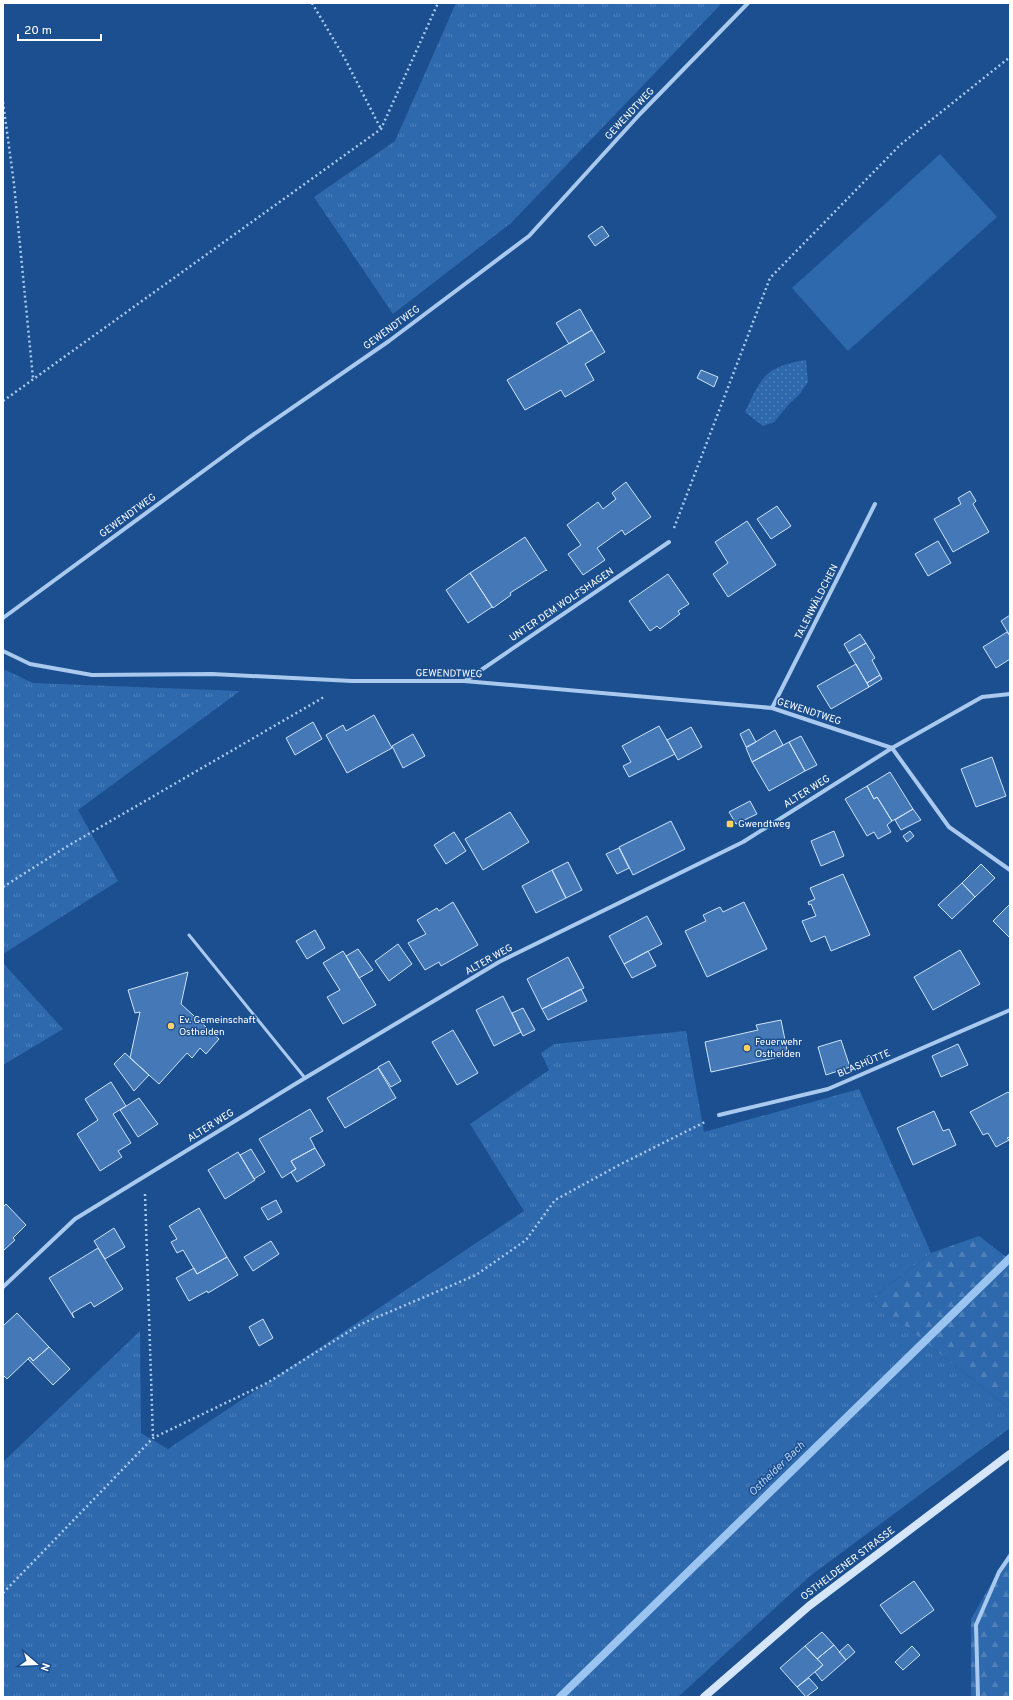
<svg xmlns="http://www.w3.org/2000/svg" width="1013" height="1700" viewBox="0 0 1013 1700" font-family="Overpass,sans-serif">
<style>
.grass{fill:url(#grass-tufts)}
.forest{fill:url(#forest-firs)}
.park{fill:url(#park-dots)}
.pitch{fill:#2e69ad}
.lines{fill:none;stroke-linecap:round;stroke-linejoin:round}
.stream{stroke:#9cc4f0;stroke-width:8}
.building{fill:#4478b7;stroke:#cfe3fa}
.path{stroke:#a9c9ee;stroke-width:2.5;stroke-dasharray:2 3;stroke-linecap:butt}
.service{stroke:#a9c9ee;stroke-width:3}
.minor{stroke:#a9c9ee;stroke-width:4}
.secondary{stroke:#d6e6fa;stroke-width:8}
.poi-dot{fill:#ffd166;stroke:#1b4f8f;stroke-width:1.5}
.labels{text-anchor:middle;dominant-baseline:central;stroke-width:3;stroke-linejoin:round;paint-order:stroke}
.street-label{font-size:10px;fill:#fff;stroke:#1b4f8f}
.poi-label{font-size:10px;fill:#fff;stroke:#1b4f8f;text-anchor:start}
.water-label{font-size:11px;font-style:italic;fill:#b5d3f5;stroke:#1b4f8f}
</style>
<defs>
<pattern id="grass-tufts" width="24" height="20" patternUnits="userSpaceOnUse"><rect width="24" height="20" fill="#2e69ad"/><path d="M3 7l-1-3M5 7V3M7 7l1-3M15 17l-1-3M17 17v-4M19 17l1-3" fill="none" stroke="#4d80b9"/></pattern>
<pattern id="forest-firs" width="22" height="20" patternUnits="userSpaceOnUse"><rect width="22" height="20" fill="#2e69ad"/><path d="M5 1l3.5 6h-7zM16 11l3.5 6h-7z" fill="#4d80b9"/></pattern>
<pattern id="park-dots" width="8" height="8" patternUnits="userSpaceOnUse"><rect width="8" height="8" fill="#2e69ad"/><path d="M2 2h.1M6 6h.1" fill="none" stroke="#4d80b9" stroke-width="1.8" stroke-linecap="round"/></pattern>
</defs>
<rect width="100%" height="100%" fill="#1b4f8f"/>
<path class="grass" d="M456 3H722L511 223 393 314 314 197 395 141Z
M3 669 33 683 240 691 78 810 118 881 3 954Z
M3 963 63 1029 3 1065Z
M686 1031 704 1132 859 1089 931 1253 871 1299 1010 1409V1428L810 1576 678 1697H3V1462L140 1331 141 1433 168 1449 524 1211 470 1124 549 1070 541 1053 554 1044Z"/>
<path class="forest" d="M979 1236 1010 1260V1409L871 1299 931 1253Z
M1010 1551V1697H971V1619Z"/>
<path class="park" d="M806 360 808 382 799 395 790 403 774 422 763 426 745 412C762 376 765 367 806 360Z"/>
<path class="pitch" d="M940 154 997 217 848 351 792 288Z"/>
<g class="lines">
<path class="stream" d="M560 1697 1010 1258"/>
</g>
<path class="building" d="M602 226 609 236 595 246 588 236Z
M580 309 592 330 569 344 556 323Z
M592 330 605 352 585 364 594 380 565 397 561 390 525 410 507 380Z
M701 370 718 377 714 387 697 378Z
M626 482 651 517 625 535 622 530 597 548 605 560 583 575 568 554 581 545 567 525 598 502 603 509 616 499 612 493Z
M970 491 976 501 973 504 989 532 953 552 934 519 961 504 958 498Z
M777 506 791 526 771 539 757 519Z
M747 521 776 565 728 597 713 574 728 563 715 542Z
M525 537 547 571 546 570 510 593 511 595 493 608 470 573Z
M938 541 951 563 928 576 915 554Z
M470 573 492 607 468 623 446 590Z
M668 574 689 604 678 611 680 614 660 629 657 626 650 631 629 601Z
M1010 615V636L1001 621Z
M1007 632 1010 636V659L996 668 983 647Z
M860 634 866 643 849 653 844 644Z
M866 643 875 658 872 660 880 675 867 683 849 653Z
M856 664 869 687 831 709 817 686Z
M880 675 882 679 869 687 867 683Z
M374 715 392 748 347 773 326 735 343 725 346 731Z
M313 722 322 739 295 755 286 738Z
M659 726 675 754 629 777 623 766 631 762 622 746Z
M691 727 702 747 678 760 667 740Z
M749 729 756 742 746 747 740 734Z
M775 730 783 745 752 762 746 748Z
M413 734 425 756 403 768 392 746Z
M801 736 817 765 805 771 789 742Z
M789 742 805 771 769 791 752 762Z
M992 757 1006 796 976 807 961 769Z
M890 772 913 809 892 821 877 797 874 799 867 786Z
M867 786 874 799 877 797 892 821 887 825 891 832 878 839 874 832 867 836 845 799Z
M750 801 757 814 736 824 729 812Z
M913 809 921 820 901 830 895 820Z
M510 812 529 842 483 870 465 839Z
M671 821 685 849 633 875 619 847Z
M834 831 844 856 821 866 811 841Z
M910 831 914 836 907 842 903 836Z
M454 832 466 851 446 864 434 845Z
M619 848 629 868 617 874 606 854Z
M568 862 582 890 566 898 552 870Z
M981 864 995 878 975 897 962 883Z
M552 870 566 898 536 913 522 886Z
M843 874 870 935 831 951 825 936 811 942 802 921 816 916 811 904 809 905 808 902 815 899 810 888Z
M962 883 975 897 952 919 938 905Z
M453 902 478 945 441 966 439 962 425 970 408 943 426 934 417 920 437 908 439 911Z
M744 902 767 949 707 977 685 931 706 921 703 915 720 907 723 912Z
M1010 904V938L993 921Z
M647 916 662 944 624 964 609 936Z
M315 930 325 948 307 959 296 941Z
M398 944 412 964 389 981 375 961Z
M358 949 373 970 359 978 346 956Z
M960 950 980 984 933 1010 914 977Z
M343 951 376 1005 343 1024 327 997 340 990 323 963Z
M648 951 656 966 632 978 624 964Z
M568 957 584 988 542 1009 527 979Z
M188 972 181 1004 219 1039 206 1054 200 1048 192 1058 187 1053 159 1084 130 1058 140 1012 135 1013 128 990Z
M581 989 587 1001 548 1020 542 1009Z
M503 996 521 1032 494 1046 476 1010Z
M523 1008 535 1030 523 1036 512 1013Z
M781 1020 788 1055 711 1072 705 1042 758 1030 756 1025Z
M453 1030 478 1073 457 1085 432 1042Z
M841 1040 850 1067 826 1075 818 1047Z
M958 1044 968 1065 941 1077 932 1056Z
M125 1053 149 1075 134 1091 114 1064Z
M389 1061 401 1081 391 1087 378 1067Z
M378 1068 396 1098 345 1128 327 1098Z
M111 1082 126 1106 113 1114 131 1143 118 1151 122 1157 100 1171 77 1134 98 1120 85 1099Z
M1008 1092 1010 1094V1137L1007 1138 1009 1140 996 1147 988 1133 983 1135 970 1112Z
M139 1098 158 1124 138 1137 120 1110Z
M310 1109 323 1131 310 1138 315 1148 291 1161 296 1169 282 1178 259 1139Z
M934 1111 943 1131 949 1129 956 1145 913 1165 897 1128Z
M315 1148 325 1165 297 1182 291 1172 296 1169 291 1161Z
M251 1149 265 1172 254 1179 240 1155Z
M238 1152 255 1180 225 1199 208 1170Z
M276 1200 282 1212 268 1220 261 1208Z
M6 1204 26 1225 13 1238 15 1240 3 1251V1207Z
M199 1208 227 1257 197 1274 183 1250 177 1253 171 1242 177 1239 169 1226Z
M114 1228 125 1247 105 1259 94 1241Z
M271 1241 279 1254 253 1271 244 1257Z
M98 1248 123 1289 94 1307 91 1302 72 1313 74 1318 49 1278Z
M227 1257 238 1275 208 1293 207 1291 189 1301 176 1278 194 1268 197 1274Z
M17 1313 49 1347 33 1361 30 1357 7 1379 3 1375V1326Z
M263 1319 273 1338 259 1346 249 1327Z
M49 1347 70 1369 53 1385 28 1359 30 1357 33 1361Z
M914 1581 934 1610 901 1634 880 1605Z
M822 1632 834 1645 817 1659 805 1646Z
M848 1644 855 1652 846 1660 839 1652Z
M834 1645 846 1660 822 1681 815 1672 823 1665 817 1659Z
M805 1646 823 1665 797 1687 780 1668Z
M912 1646 920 1655 903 1670 895 1662Z
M809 1678 818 1688 806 1697 797 1687Z"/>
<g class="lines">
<path class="path" d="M312 3 344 57 381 129
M3 102 14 184 33 378
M3 401 381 129 438 3
M674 528 770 278 900 145 1010 57
M3 887 66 847 324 697
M145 1194 153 1438
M3 1593 153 1438 267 1383 361 1324 476 1275 526 1240 555 1200 621 1164 705 1122"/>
<path class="service" d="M189 935 305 1078"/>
<path class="minor" d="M3 618 247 439 389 341 529 236 640 114 748 3
M3 651 30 664 92 675 212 674 352 681H464L772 708 892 748 949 827 1010 870
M465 681 669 542
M772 708 875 504
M719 1115 828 1089 1010 1010
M3 1287 75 1219 305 1078 499 962 743 842 892 748 982 697 1010 694
M978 1697 976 1625 999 1572 1010 1556"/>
<path class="secondary" d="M704 1697 809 1606 1010 1454"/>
</g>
<g class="poi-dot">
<rect x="726" y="820" width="8" height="8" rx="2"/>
<circle cx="171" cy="1026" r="4"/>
<circle cx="747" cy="1048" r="4"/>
</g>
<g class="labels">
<g class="street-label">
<text transform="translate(630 114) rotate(-47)">GEWENDTWEG</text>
<text transform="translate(392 328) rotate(-36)">GEWENDTWEG</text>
<text transform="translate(128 516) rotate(-36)">GEWENDTWEG</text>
<text transform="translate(817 602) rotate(-63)">TALENWÄLDCHEN</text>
<text transform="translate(562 605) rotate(-34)">UNTER DEM WOLFSHAGEN</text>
<text transform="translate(449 674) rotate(1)">GEWENDTWEG</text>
<text transform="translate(809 712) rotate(18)">GEWENDTWEG</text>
<text transform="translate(807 792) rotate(-32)">ALTER WEG</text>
<text transform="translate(489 960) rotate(-29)">ALTER WEG</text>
<text transform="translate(864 1064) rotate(-23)">BLASHÜTTE</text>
<text transform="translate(211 1126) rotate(-32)">ALTER WEG</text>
<text transform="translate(848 1564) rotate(-37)">OSTHELDENER STRASSE</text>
</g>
<g class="poi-label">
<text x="738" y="824">Gwendtweg</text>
<text x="179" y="1020">Ev. Gemeinschaft<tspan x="179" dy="12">Osthelden</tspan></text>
<text x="755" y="1042">Feuerwehr<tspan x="755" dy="12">Osthelden</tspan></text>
</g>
<g class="water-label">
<text transform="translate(777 1469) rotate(-44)">Osthelder Bach</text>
</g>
</g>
<rect width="1013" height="1700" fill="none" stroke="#ffffff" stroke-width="8"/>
<g transform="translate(36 1664) rotate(109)" stroke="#1b4f8f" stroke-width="3" paint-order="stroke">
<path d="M0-3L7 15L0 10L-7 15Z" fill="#ffffff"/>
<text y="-6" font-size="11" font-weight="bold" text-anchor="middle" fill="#ffffff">N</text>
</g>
<path d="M18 34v6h83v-6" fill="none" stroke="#ffffff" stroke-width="2"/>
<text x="24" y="34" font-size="12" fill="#ffffff" stroke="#1b4f8f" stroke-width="3" paint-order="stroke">20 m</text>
</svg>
